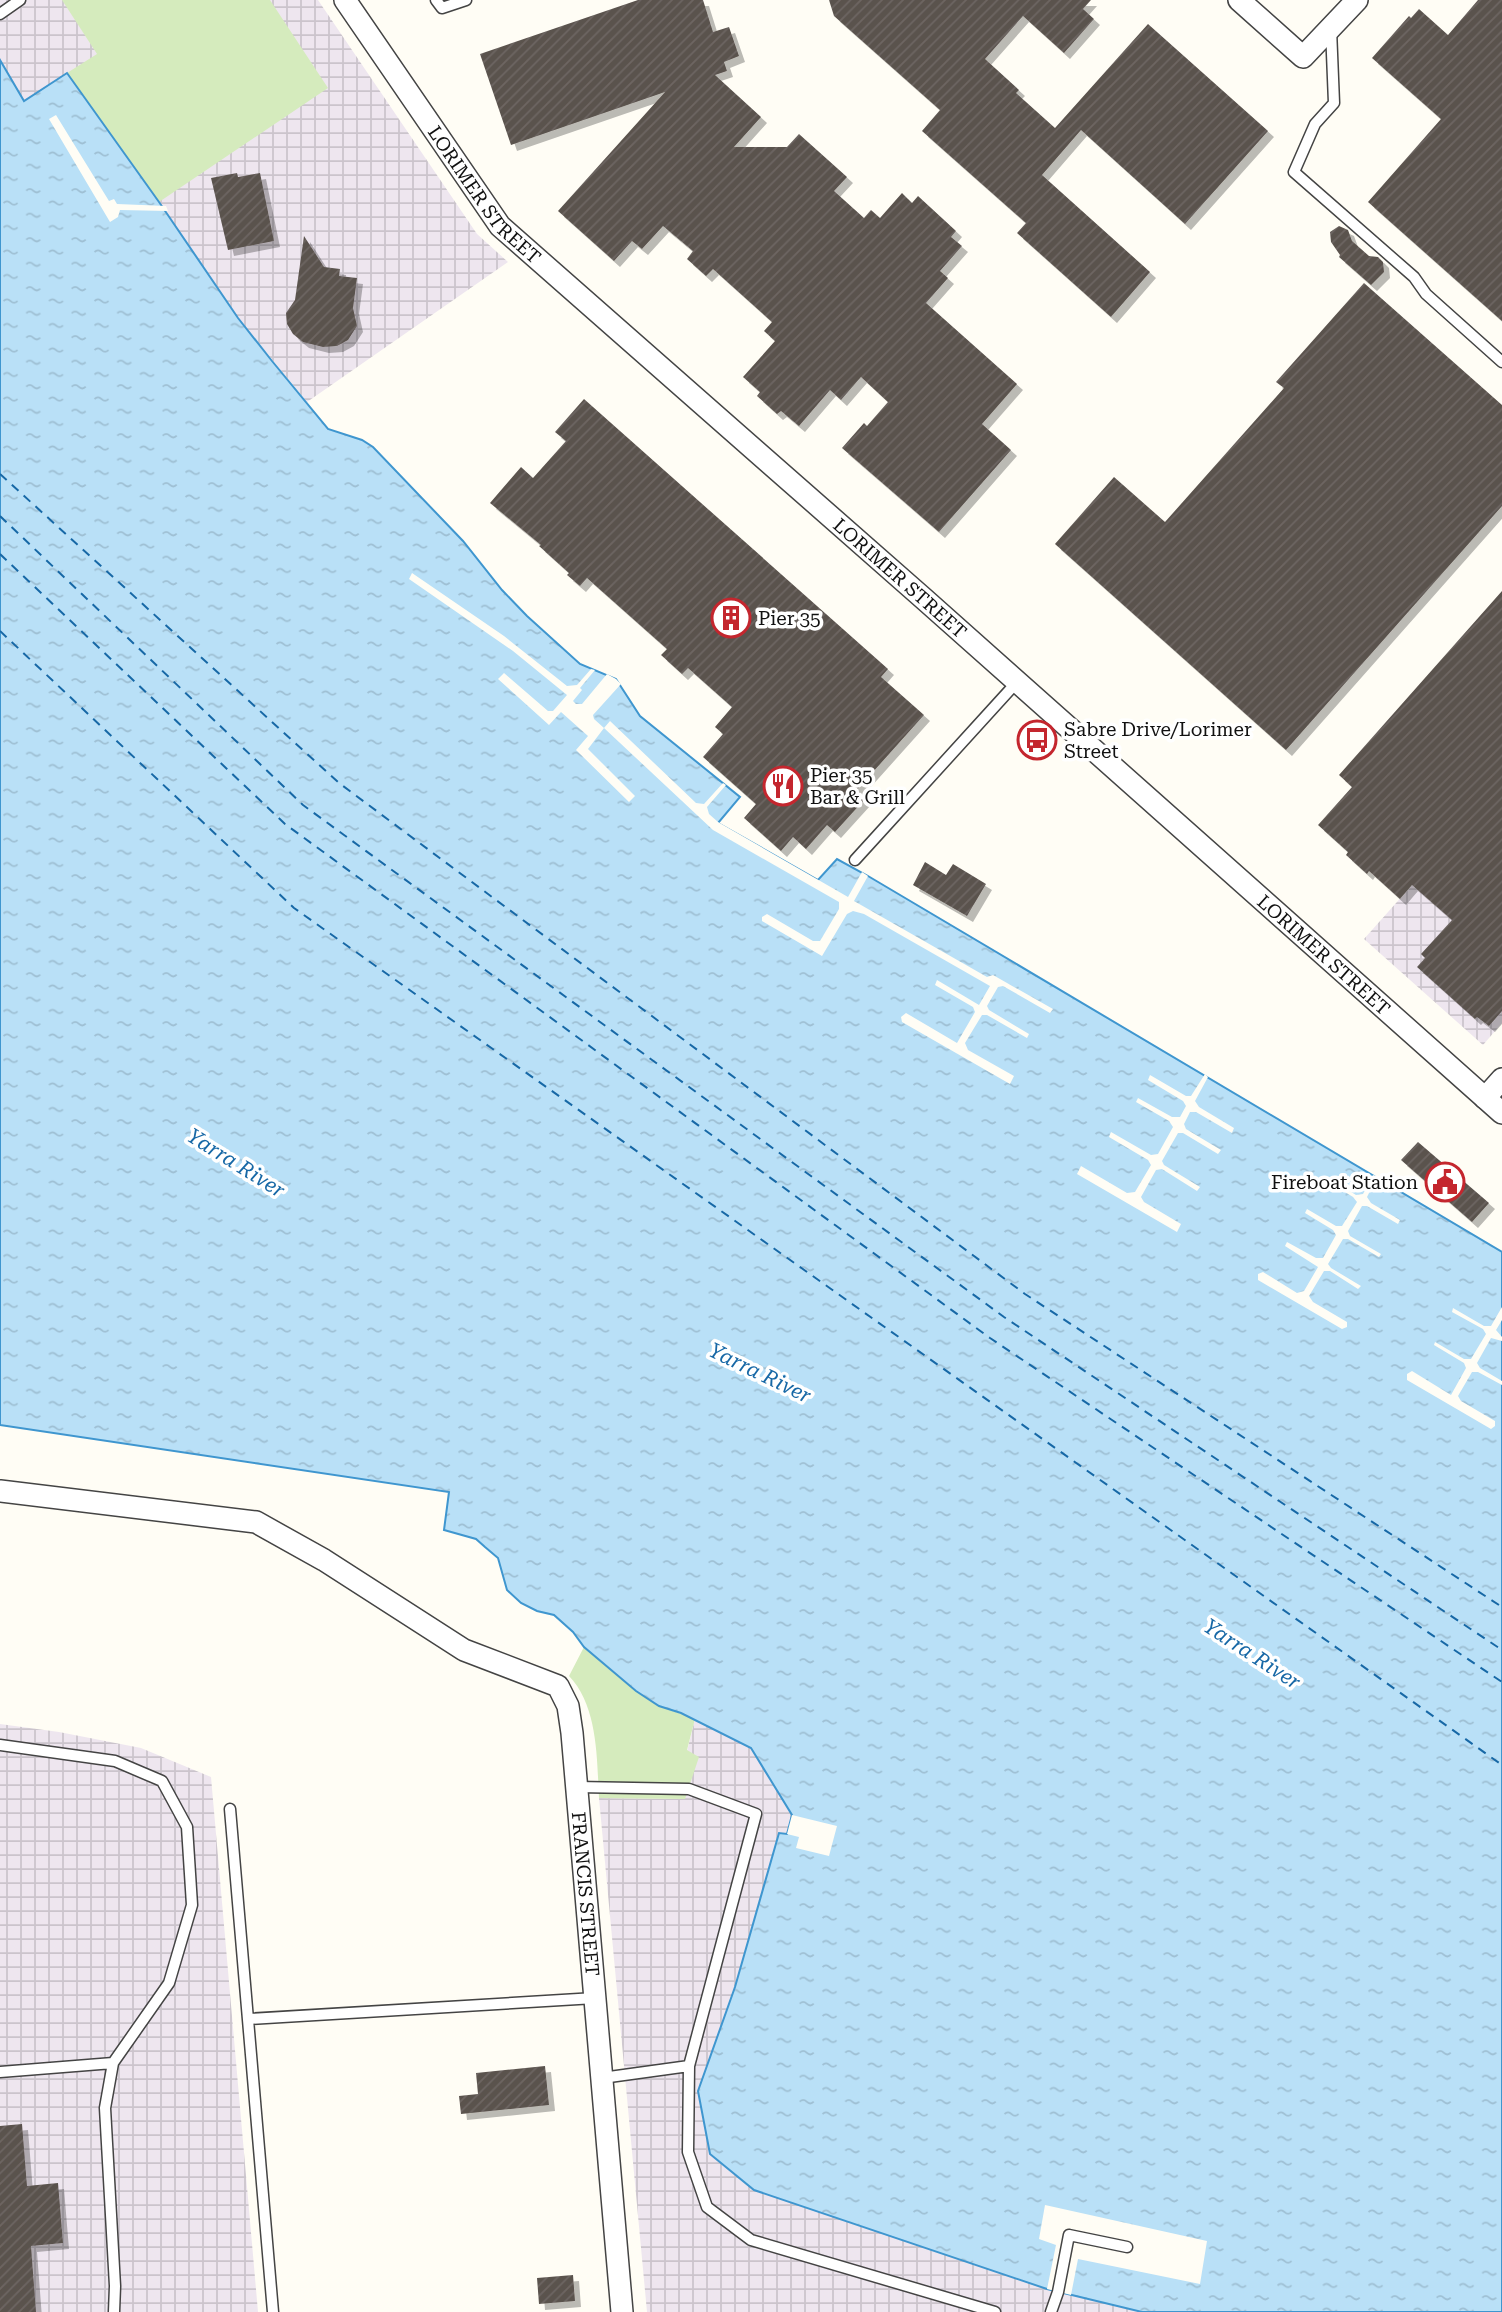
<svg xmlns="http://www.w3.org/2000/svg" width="1502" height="2312" viewBox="0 0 1502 2312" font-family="'Roboto Serif',serif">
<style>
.industrial{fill:url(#industrial-grid)}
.green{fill:#d5ebbd}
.water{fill:url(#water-ripples);stroke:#3f96cf;stroke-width:2}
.pier{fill:#fffdf5}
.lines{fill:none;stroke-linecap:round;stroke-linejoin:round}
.ferry{stroke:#1768a6;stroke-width:2;stroke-dasharray:9 7;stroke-linecap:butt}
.building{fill:url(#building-hatch);filter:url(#shadow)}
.service-casing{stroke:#444;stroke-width:13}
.minor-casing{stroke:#444;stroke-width:24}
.service{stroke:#fff;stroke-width:10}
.minor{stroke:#fff;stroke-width:21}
.labels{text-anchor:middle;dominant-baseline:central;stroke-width:7;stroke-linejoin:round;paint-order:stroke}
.street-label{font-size:19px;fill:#111;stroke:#fff}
.poi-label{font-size:19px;fill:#111;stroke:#fff;text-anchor:start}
.water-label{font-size:21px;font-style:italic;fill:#1768a6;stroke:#fff}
</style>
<defs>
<pattern id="industrial-grid" width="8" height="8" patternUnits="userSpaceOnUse" patternTransform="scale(1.75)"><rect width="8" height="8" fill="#eee6ef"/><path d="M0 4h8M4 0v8" fill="none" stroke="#cbc4cc"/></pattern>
<pattern id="water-ripples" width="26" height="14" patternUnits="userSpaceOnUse" patternTransform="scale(1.75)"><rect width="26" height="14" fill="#b9e0f7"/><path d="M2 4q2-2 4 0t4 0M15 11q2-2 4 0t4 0" fill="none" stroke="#9ebfd3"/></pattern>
<pattern id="building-hatch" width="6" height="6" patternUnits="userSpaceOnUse" patternTransform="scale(1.75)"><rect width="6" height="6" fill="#5a524d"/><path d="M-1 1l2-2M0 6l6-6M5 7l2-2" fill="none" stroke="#6d6662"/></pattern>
<filter id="shadow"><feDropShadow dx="6" dy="6" stdDeviation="0" flood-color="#0004"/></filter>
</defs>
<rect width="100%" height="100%" fill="#fffdf5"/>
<path class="industrial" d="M0 0H318L477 234 508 262 307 402 238 318 159 202 66 74 24 101 0 60Z
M1502 784V1023L1483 1045 1364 939Z
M695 1719 751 1748 792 1814 837 1826 735 1987 698 2091 1058 2292 1142 2312H647L599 1798 685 1799 687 1751Z
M0 1724 59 1732 141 1748 211 1777 258 2312H0Z"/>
<path class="green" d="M62 0H270L328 88 159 202 67 73 97 54Z
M584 1647 636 1691 659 1706 695 1719 687 1750 699 1757 685 1799 599 1798C597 1759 598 1706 569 1676Z"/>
<path class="water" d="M0 60 24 101 67 73 159 202 238 318 272 361 328 429 362 440 373 447 463 541 502 590 527 616 580 664 616 679 640 716 740 797 718 823 818 880 837 859 868 876 1502 1252V2312H1142L1047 2289 754 2190 710 2154 698 2091 735 1987 779 1833 787 1834 792 1815 751 1748 681 1713 659 1706 636 1691 584 1647 573 1632 554 1615 537 1611 521 1603 507 1590 498 1558 485 1547 476 1539 444 1530 449 1492 0 1425Z"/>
<path class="pier" d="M56 115 109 201 114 199 117 204 166 206 168 211 120 210 118 217 110 222 49 119Z
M412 573 504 636 567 686 577 685 591 669 595 670 580 688 582 690 573 701 576 704H582L607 674 616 679 621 684 593 715 594 719 604 728 588 749 635 796 629 802 576 750 588 736 561 712 549 725 498 679 504 673 548 711H553L567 695 513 651 409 579Z
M610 721 696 803 704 804 723 783 726 785 707 807 709 814 718 822 848 897 862 872 868 876 854 901 987 977 993 975 1053 1009 1050 1013 1003 986 998 987 987 1006 989 1010 1029 1034 1027 1038 987 1015H982L965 1043 968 1050 1014 1076 1010 1084 902 1022 901 1017 906 1013 957 1043 975 1012 973 1007 935 985 937 980 979 1005 990 986 864 914 853 911 847 914 822 956 762 921V917L767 914 813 941H820L839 909V902L713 830 604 728Z
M1205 1074 1208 1077 1195 1101 1199 1107 1234 1128 1232 1133 1196 1112H1190L1184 1124 1186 1129 1221 1150 1218 1154 1183 1133H1178L1162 1161 1164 1165 1200 1187 1197 1191 1162 1169 1156 1170 1141 1197 1144 1202 1181 1224 1177 1232 1077 1174 1081 1166 1127 1193 1135 1192 1151 1165 1148 1160 1109 1137 1111 1132 1151 1155 1158 1154 1173 1127 1169 1121 1136 1102 1138 1098 1172 1117H1180L1186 1106 1183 1101 1148 1080 1150 1075 1186 1096H1191Z
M1373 1175 1377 1177 1367 1197 1371 1203 1400 1220 1398 1224 1367 1206H1362L1348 1231 1350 1236 1381 1254 1379 1257 1348 1239H1343L1328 1264 1331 1268 1361 1286 1358 1289 1330 1271H1324L1309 1296 1313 1302 1347 1322V1327L1342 1329 1258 1280V1274L1263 1272 1297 1293 1304 1291 1318 1267 1285 1246 1287 1242 1316 1258H1323L1336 1235 1333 1230 1305 1213 1307 1209 1336 1226H1342L1357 1202 1353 1197 1324 1179 1326 1176 1356 1195 1363 1194Z
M1502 1307V1320L1496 1330 1502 1337V1341L1491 1338 1477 1363 1480 1368 1502 1381V1385L1478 1372H1472L1458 1396 1461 1401 1495 1421V1426L1491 1429 1407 1380V1374L1412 1371 1451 1395 1466 1368 1464 1363 1434 1345 1435 1342 1464 1359H1471L1486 1334 1483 1329 1452 1312 1453 1308 1484 1326H1491Z
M792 1815 837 1826 829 1856 796 1848 799 1837 787 1834Z
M1045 2205 1207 2241 1200 2284 1078 2259 1071 2295 1047 2289 1056 2245 1039 2239Z"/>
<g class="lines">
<path class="ferry" d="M0 474 339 783 1025 1294 1502 1607
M0 516 303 805 1004 1317 1502 1650
M0 554 285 824 990 1338 1502 1682
M0 631 294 908 1502 1765"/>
</g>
<path class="building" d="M638 0H703L713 32 729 27 739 56 724 62 727 71 715 75 761 117 734 147H787L799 134 847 177 834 191 864 218 871 210 880 218 902 193 912 203 918 196 956 231 951 237 962 246 940 271 948 278 926 303 1017 384 982 424 1011 450 939 532 842 448 864 423 867 426 888 402 861 377 841 400 830 390 799 426 781 411 777 414 757 396 760 392 743 377 775 341 764 331 772 322 713 269 706 276 687 259 693 251 663 226 642 249 632 241 614 261 558 211 665 92 511 145 480 54Z
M829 0H1091L1083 9 1094 19 1064 53 1023 16 985 59 1019 90 1016 93 1055 128 1148 24 1268 131 1185 224 1081 130 1042 175 1150 272 1111 317 1017 233 1026 223 922 131 940 110 834 16Z
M1478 0H1502V321L1368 202 1441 119 1372 58 1409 16 1411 18 1419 9 1448 35Z
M237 173 238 177 260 173 274 241 228 250 211 178Z
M1339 226 1348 230 1352 241 1369 256 1378 257 1383 262 1384 272 1371 285 1339 257 1340 255 1331 242 1330 232Z
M304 236 324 267 340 269 339 276 357 278 353 308 357 326 348 340 337 346 323 347 303 342 293 334 287 324 286 313 295 300Z
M1364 283 1502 405V506L1286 750 1055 544 1114 477 1165 522 1284 388 1276 382Z
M584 399 888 669 881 677 924 715 855 792 864 800 835 832 827 825 806 849 793 837 781 851 744 818 756 804 703 757 723 734 715 727 732 707 688 668 682 674 661 655 667 649 587 578 580 586 567 575 569 573 539 546 541 545 490 503 521 467 533 478 566 441 555 432Z
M1502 591V1011L1489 1026 1477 1017 1475 1019 1417 967 1425 958 1421 954 1452 920 1412 885 1400 899 1369 871 1367 874 1346 855 1348 852 1318 825 1352 787 1339 775Z
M925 862 946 875 953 864 986 884 967 916 913 885Z
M1418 1142 1489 1203 1472 1222 1401 1160Z
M545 2066 549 2105 461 2114 459 2096 478 2094 476 2073Z
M22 2124 27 2186 58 2183 63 2243 31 2246 36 2312H0V2126Z
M573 2275 575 2301 539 2304 537 2278Z"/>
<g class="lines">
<defs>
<path id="service" d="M436 0 442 8 466 0
M0 14 20 0
M1331 29 1334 103 1315 124 1294 172 1414 277 1426 294 1502 362
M855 860 1017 682
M0 1745 115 1761 162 1781 187 1827 192 1905 169 1983 113 2063 105 2108 115 2286 114 2312
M577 1787 689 1789 756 1814 689 2066 688 2152 707 2207 751 2240 995 2312
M230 1809 273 2312
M248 2019 595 1998
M0 2072 113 2063
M602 2078 689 2066
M1051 2312 1058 2292 1069 2235 1127 2247"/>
<g id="minor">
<path id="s1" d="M345 0 500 226 923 598 1502 1113"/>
<path d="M1239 0 1303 57 1357 0"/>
<path d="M1485 1098 1502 1079"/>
<path id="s2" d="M0 1491 256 1522 324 1560 464 1650 558 1686 568 1706 572 1733 622 2312"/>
</g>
</defs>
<use href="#service" class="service-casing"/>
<use href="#minor" class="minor-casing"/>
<use href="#service" class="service"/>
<use href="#minor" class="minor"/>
</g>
<defs>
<symbol id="building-ring" viewBox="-11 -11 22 22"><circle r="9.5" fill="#fff" stroke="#c4262e" stroke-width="1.5"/><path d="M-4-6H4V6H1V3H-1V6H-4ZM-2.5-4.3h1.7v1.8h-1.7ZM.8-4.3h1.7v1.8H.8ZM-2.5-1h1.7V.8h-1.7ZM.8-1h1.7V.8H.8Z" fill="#c4262e"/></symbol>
<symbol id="bus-ring" viewBox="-11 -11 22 22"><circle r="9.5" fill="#fff" stroke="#c4262e" stroke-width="1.5"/><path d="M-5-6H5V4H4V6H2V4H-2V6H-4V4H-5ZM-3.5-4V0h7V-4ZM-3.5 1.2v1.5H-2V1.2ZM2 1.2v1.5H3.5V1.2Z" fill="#c4262e"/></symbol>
<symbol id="restaurant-ring" viewBox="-11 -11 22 22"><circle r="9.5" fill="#fff" stroke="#c4262e" stroke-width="1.5"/><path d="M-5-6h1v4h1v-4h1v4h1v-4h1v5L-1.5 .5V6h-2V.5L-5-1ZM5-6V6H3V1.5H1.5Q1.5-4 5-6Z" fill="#c4262e"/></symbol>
<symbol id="civic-ring" viewBox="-11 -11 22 22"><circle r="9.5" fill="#fff" stroke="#c4262e" stroke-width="1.5"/><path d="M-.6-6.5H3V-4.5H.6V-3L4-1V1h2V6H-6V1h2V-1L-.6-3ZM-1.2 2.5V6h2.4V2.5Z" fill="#c4262e"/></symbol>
</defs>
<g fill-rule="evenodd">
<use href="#building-ring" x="709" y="596" width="44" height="44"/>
<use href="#bus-ring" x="1015" y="718" width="44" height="44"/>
<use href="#restaurant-ring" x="761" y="764" width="44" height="44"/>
<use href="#civic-ring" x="1423" y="1160" width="44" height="44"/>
</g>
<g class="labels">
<g class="street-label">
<text stroke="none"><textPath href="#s1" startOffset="240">LORIMER STREET</textPath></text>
<text stroke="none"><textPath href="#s1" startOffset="807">LORIMER STREET</textPath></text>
<text stroke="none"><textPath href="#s1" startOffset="1374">LORIMER STREET</textPath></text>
<text stroke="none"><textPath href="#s2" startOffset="814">FRANCIS STREET</textPath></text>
</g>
<g class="poi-label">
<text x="758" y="618">Pier 35</text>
<text x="1064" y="729">Sabre Drive/Lorimer<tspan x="1064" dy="22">Street</tspan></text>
<text x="810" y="775">Pier 35<tspan x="810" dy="22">Bar &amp; Grill</tspan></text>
<text x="1418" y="1182" text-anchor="end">Fireboat Station</text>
</g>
<g class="water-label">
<text transform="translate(236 1163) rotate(32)">Yarra River</text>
<text transform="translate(760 1373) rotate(26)">Yarra River</text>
<text transform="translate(1252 1654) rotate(33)">Yarra River</text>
</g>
</g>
</svg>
